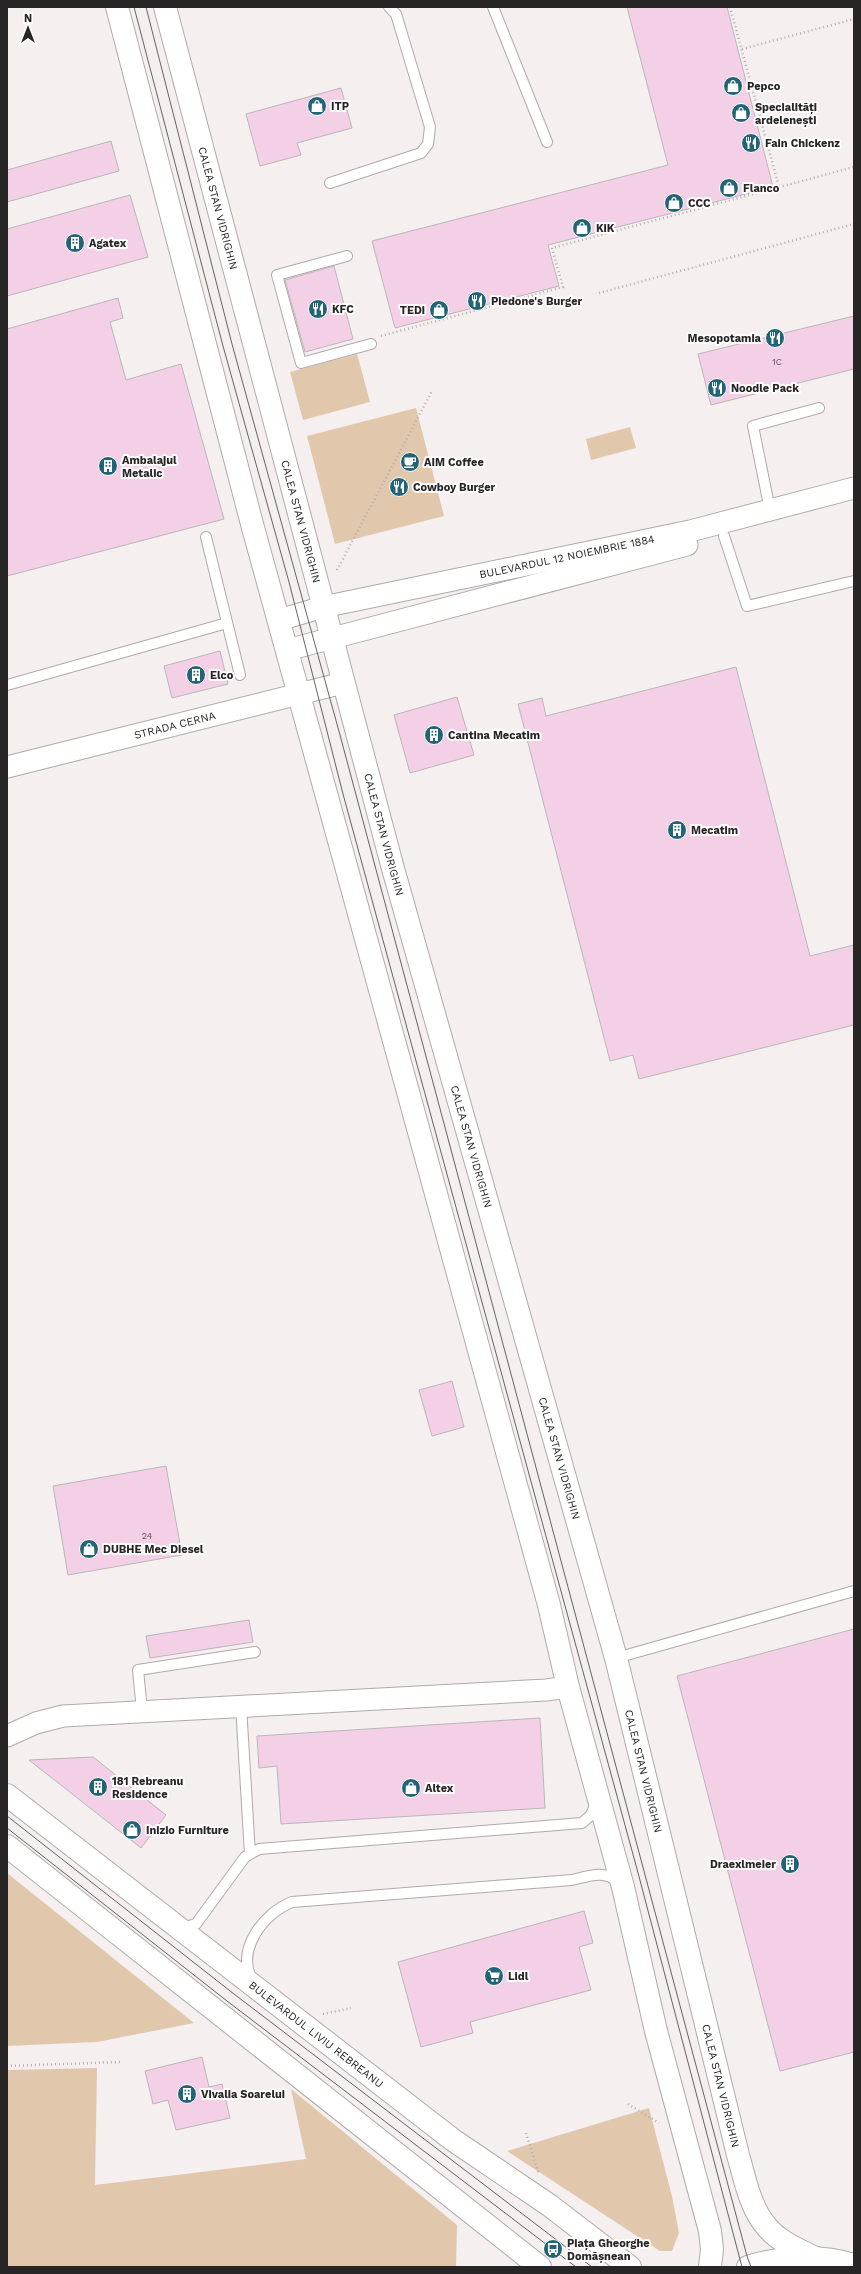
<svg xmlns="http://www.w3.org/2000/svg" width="861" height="2274" viewBox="0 0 861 2274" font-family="'Work Sans',sans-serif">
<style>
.green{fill:#e1c8ad}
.building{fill:#f4d0e7;stroke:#bab6b8}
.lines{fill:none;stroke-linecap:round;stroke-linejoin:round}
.service-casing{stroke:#b0aaab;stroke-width:12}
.minor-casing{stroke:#b0aaab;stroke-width:23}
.primary-casing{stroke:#b0aaab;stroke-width:24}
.path{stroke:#b3aeae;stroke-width:2.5;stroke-dasharray:1 3;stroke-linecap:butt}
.service{stroke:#fff;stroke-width:10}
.minor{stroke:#fff;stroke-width:21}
.primary{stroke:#fff;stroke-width:22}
.tram{stroke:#676464;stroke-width:1}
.labels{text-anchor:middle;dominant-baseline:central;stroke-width:4;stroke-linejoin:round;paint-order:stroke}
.number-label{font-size:9px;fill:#5b5056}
.poi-label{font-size:11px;font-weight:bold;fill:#282526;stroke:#fffdfd;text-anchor:start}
.street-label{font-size:11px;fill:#282526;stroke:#fffdfd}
</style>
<rect width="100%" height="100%" fill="#f5efef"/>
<path class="green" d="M357 354 370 402 303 420 290 372Z
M416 408 444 516 335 544 307 436Z
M630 427 636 448 591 460 586 439Z
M7 1873 194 2023 97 2042 7 2046Z
M97 2068 95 2185 306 2159 291 2089 457 2225 456 2267H7V2070Z
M649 2108 672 2196 679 2233 672 2251H660L507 2151Z"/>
<path class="building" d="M627 7H727L773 187 548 245 559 286 395 328 372 241 668 165Z
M341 88 352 128 297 143 301 155 260 166 246 114Z
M111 141 119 171 7 202V170Z
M130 195 148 257 7 296V229Z
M334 266 353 339 305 352 285 280Z
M118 298 123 318 110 322 126 380 181 364 224 519 7 576V329Z
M854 316V369L711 405 698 354Z
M220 651 228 684 172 698 164 666Z
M736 667 810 956 854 945V1025L639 1079 633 1055 610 1061 518 704 542 698 546 716Z
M457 697 474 755 410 773 394 715Z
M452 1381 464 1427 432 1436 419 1390Z
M166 1466 182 1555 68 1575 53 1486Z
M249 1620 253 1642 150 1658 146 1636Z
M854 1629V2052L780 2071 677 1676Z
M540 1718 545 1808 281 1824 277 1766 259 1768 257 1736Z
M93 1757 166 1815 141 1848 29 1760Z
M584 1911 593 1943 579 1947 591 1990 470 2022 473 2033 421 2047 398 1962Z
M202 2057 209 2087 222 2084 230 2118 176 2130 168 2100 153 2104 145 2071Z"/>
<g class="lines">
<defs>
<path id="service" d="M493 7 547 142
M330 183 421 153 428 144 430 127 396 14 389 7
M347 256 277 275 301 363 371 344
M770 510 753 426 819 408
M724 536 747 606 854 581
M206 537 240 675
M7 685 227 623
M616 1658 854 1591
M241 1706 250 1854
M142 1711 138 1670 255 1652
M182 1928 196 1924 245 1857 259 1849 582 1823 590 1816 597 1803
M251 1978C237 1948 264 1913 292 1902L572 1880C589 1876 605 1869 619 1883"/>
<g id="minor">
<path id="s1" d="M279 620 323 607 690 531 854 488"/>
<path d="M287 650 687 545"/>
<path id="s2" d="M7 767 343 683"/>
<path d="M7 1736 36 1723 63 1716 546 1690 568 1687"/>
</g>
<g id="primary">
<path d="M117 7 252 524 549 1605 568 1687 623 1887 656 2031 710 2231 712 2249 710 2267"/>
<path id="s3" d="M165 7 392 865 616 1658 738 2155C745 2179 750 2208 767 2227 779 2242 800 2250 817 2259"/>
<path id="s4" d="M7 1795 453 2140 549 2205 630 2267"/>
<path d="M7 1846 540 2267"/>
<path d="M748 2267C781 2256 821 2255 854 2265"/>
</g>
</defs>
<use href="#service" class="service-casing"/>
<use href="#minor" class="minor-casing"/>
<use href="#primary" class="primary-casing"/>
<path class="path" d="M730 7 779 187
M742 49 854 19
M599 293 854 224
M381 336 563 287 552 248 854 167
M337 570 432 391
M323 2014 351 2008
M7 2066 120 2062
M628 2104 659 2123
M526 2133 539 2175"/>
<use href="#service" class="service"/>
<use href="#minor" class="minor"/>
<use href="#primary" class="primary"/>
<path class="tram" d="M134 7 223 346 289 582 343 794 637 1869 742 2267
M146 7 232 344 340 735 747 2256 751 2267
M7 1816 234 1994 592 2267
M7 1828 227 2001 576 2267"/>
</g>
<defs>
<symbol id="shop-disc" viewBox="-11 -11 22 22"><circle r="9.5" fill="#226477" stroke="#fffdfd"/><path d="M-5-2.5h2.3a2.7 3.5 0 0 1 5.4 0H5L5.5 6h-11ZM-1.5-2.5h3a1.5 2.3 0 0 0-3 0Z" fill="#fff"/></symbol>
<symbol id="restaurant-disc" viewBox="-11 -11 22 22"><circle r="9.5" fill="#226477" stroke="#fffdfd"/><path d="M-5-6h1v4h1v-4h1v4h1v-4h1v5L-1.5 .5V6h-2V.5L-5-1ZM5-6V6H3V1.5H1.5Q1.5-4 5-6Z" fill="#fff"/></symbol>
<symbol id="building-disc" viewBox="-11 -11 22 22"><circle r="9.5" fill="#226477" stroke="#fffdfd"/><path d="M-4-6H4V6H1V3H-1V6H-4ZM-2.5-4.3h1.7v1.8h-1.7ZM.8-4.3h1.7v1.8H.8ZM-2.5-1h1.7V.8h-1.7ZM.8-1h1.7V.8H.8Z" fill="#fff"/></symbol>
<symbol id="cafe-disc" viewBox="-11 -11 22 22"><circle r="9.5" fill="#226477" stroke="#fffdfd"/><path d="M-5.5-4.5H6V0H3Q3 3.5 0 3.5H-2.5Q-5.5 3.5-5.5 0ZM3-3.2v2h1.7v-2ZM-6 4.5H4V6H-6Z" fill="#fff"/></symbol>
<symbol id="supermarket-disc" viewBox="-11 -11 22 22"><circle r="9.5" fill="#226477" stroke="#fffdfd"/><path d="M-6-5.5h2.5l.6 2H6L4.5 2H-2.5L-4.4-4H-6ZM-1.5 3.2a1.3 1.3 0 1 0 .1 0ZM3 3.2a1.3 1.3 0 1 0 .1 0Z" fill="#fff"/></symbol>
<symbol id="bus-disc" viewBox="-11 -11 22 22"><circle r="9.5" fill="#226477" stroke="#fffdfd"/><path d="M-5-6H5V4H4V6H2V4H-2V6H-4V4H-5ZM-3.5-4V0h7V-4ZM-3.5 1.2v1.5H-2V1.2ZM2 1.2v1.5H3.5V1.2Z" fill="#fff"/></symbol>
</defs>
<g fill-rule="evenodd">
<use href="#shop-disc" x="722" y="75" width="22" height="22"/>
<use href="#shop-disc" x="306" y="95" width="22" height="22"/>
<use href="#shop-disc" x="730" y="102" width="22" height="22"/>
<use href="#restaurant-disc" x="740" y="132" width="22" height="22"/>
<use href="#shop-disc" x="718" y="177" width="22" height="22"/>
<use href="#shop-disc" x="663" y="192" width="22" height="22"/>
<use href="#shop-disc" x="571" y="217" width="22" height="22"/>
<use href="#building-disc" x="64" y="232" width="22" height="22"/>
<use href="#restaurant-disc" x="466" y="290" width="22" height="22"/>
<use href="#restaurant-disc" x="307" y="298" width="22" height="22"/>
<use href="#shop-disc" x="428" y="299" width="22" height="22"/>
<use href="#restaurant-disc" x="764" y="327" width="22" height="22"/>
<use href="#restaurant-disc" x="706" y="377" width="22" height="22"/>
<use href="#cafe-disc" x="399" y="451" width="22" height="22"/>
<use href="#building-disc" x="97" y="455" width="22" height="22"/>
<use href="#restaurant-disc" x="388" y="476" width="22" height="22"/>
<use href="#building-disc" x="185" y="664" width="22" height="22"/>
<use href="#building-disc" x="423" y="724" width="22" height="22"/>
<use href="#building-disc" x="666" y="819" width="22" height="22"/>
<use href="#shop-disc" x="78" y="1538" width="22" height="22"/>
<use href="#building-disc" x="87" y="1776" width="22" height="22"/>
<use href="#shop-disc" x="400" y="1777" width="22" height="22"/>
<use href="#shop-disc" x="121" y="1819" width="22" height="22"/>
<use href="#building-disc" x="779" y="1853" width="22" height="22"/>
<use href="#supermarket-disc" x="483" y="1965" width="22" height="22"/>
<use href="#building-disc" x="176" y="2083" width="22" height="22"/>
<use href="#bus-disc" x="542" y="2238" width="22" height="22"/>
</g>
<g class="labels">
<g class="number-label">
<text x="777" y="362">1C</text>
<text x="147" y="1536">24</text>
</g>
<g class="poi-label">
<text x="747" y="86">Pepco</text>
<text x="331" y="106">ITP</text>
<text x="755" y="107">Specialități<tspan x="755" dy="13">ardelenești</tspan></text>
<text x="765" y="143">Fain Chickenz</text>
<text x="743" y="188">Flanco</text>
<text x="688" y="203">CCC</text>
<text x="596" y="228">KiK</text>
<text x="89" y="243">Agatex</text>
<text x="491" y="301">Piedone's Burger</text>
<text x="332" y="309">KFC</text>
<text x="425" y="310" text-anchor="end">TEDi</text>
<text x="761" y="338" text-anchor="end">Mesopotamia</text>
<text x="731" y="388">Noodle Pack</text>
<text x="122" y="460">Ambalajul<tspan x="122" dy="13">Metalic</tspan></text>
<text x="424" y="462">AIM Coffee</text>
<text x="413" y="487">Cowboy Burger</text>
<text x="210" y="675">Elco</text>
<text x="448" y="735">Cantina Mecatim</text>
<text x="691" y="830">Mecatim</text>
<text x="103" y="1549">DUBHE Mec Diesel</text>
<text x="112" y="1781">181 Rebreanu<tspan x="112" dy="13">Residence</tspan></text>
<text x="425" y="1788">Altex</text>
<text x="146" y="1830">Inizio Furniture</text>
<text x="776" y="1864" text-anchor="end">Draexlmeier</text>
<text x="508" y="1976">Lidl</text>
<text x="201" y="2094">Vivalia Soarelui</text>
<text x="567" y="2243">Piața Gheorghe<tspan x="567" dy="13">Domășnean</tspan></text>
</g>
<g class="street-label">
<text stroke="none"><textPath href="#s3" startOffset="208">CALEA STAN VIDRIGHIN</textPath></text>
<text stroke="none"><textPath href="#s3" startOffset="532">CALEA STAN VIDRIGHIN</textPath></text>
<text stroke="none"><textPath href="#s1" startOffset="295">BULEVARDUL 12 NOIEMBRIE 1884</textPath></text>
<text stroke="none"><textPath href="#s2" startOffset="173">STRADA CERNA</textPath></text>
<text stroke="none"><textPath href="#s3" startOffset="856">CALEA STAN VIDRIGHIN</textPath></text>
<text stroke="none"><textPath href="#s3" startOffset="1180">CALEA STAN VIDRIGHIN</textPath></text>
<text stroke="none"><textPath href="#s3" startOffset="1504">CALEA STAN VIDRIGHIN</textPath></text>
<text stroke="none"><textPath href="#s3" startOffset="1828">CALEA STAN VIDRIGHIN</textPath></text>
<text stroke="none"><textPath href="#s4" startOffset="391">BULEVARDUL LIVIU REBREANU</textPath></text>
<text stroke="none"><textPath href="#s3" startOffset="2152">CALEA STAN VIDRIGHIN</textPath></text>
</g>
</g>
<rect width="861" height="2274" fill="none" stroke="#282526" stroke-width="16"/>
<g transform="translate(28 28)" stroke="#fffdfd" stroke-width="3" paint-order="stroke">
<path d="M0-3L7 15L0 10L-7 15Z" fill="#282526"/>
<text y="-6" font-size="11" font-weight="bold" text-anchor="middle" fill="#282526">N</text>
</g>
</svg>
